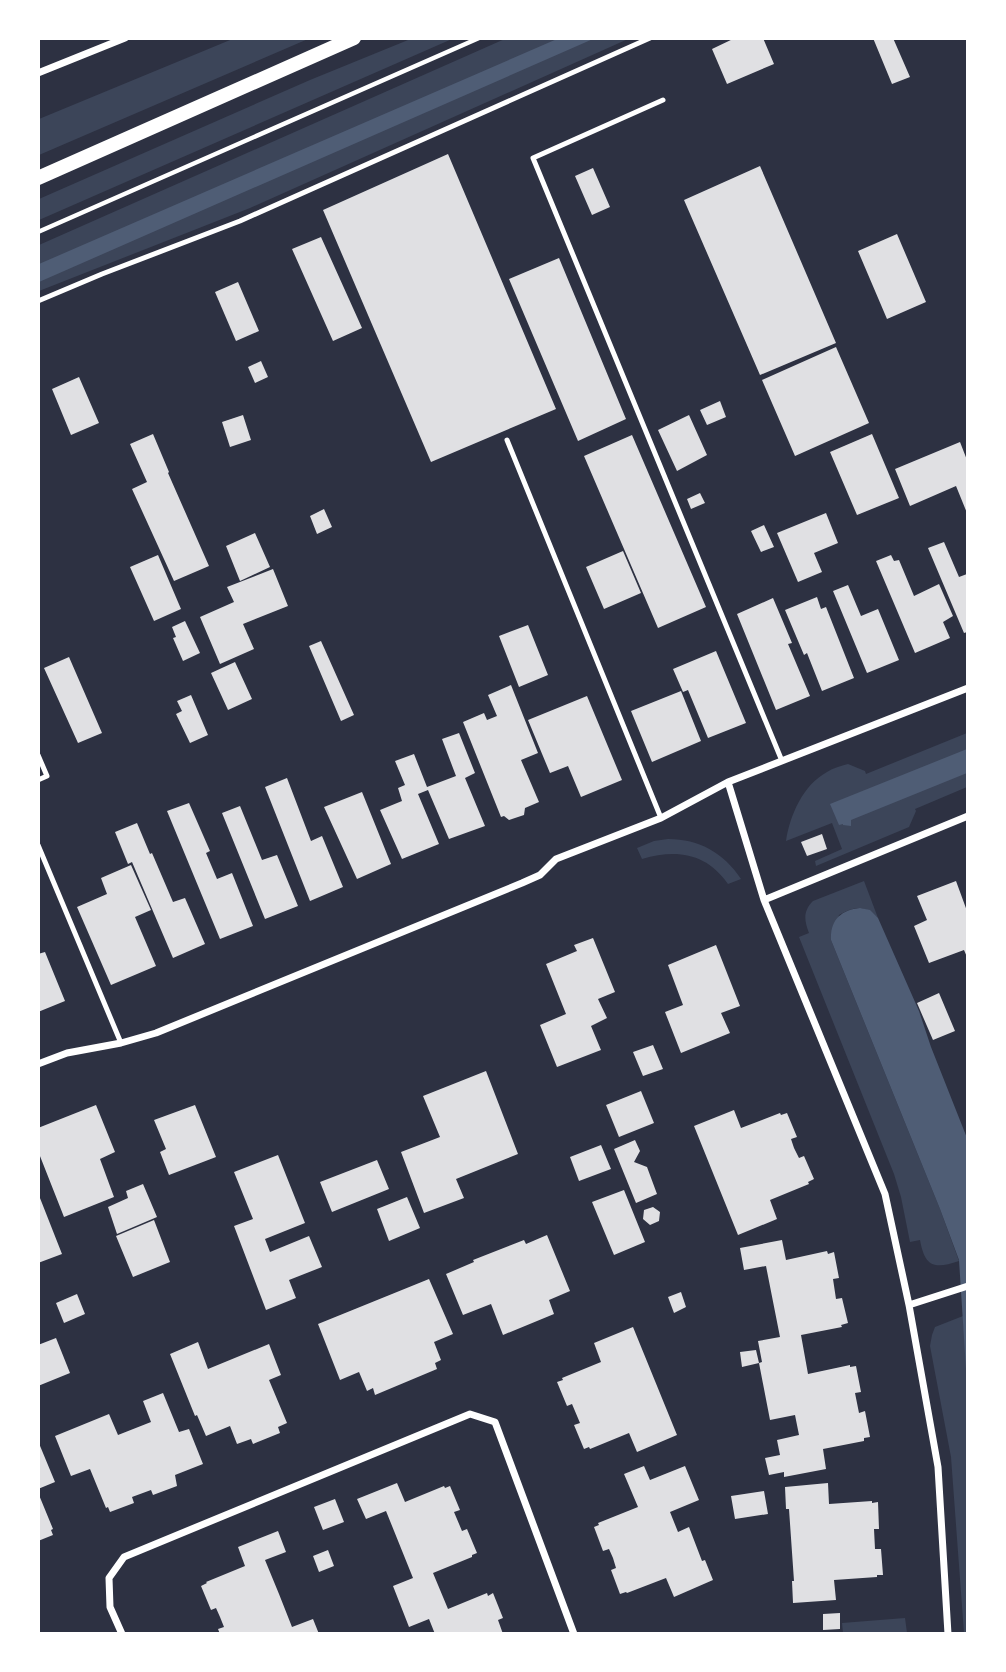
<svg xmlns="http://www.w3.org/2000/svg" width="1006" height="1672" viewBox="0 0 1006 1672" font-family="Mulish,sans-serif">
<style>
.green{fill:#3c4559}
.water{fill:#4f5d75}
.building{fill:#e0e0e3}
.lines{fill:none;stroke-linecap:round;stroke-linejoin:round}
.path{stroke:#fff;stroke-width:4.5}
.service{stroke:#fff;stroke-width:5}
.minor{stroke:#fff;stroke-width:7}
.secondary{stroke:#fff;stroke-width:14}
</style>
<rect width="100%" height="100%" fill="#2d3142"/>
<path class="green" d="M235 38 308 39 39 155V119Z
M413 38 452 39 39 220V199L310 80Z
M507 38 628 39 250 208 39 291V245Z
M967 733V787L915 809 916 811 909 827 816 866 815 861 842 849 832 823 786 841C790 815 803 785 827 772 833 768 841 766 848 764L865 771 866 774Z
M668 839C699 839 724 853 741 879L728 884C706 853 677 849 642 859L637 848 654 841Z
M864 881 878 918C865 905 854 906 839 915L831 940 940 1209 959 1261C935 1269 925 1268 920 1240L910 1242 901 1197 894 1174 799 937 809 933C804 920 803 911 813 901Z
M963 1316 968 1385 967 1634 964 1633 951 1457 930 1346 932 1335 935 1327Z
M905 1618 907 1633H843L842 1623Z"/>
<path class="water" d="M557 39H593L39 282V264Z
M967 749V773L851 820V826L843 825V824L839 825 830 804Z
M860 908 870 910 878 918 919 1011 931 1047 967 1138V1385L959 1260 940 1209 831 940C830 920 841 910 860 908Z"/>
<path class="building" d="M735 38H763L774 64 727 84 712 49Z
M873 38H893L910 77 892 84Z
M448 154 556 409 431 462 323 210Z
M760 166 836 343 760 375 684 200Z
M593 168 610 207 592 215 575 176Z
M897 234 926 302 887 319 858 251Z
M321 237 362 328 333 341 292 249Z
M559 258 626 419 578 441 509 279Z
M238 282 259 331 236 341 215 292Z
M836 347 869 423 795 456 762 380Z
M261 361 268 377 255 383 248 367Z
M79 377 99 423 71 435 52 389Z
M720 401 726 417 707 425 700 410Z
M243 415 251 440 230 447 222 422Z
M689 415 707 455 677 471 658 430Z
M153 434 169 472 168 473 209 566 174 581 132 489 147 482 130 444Z
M872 434 899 498 857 515 830 452Z
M632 435 706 607 658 628 584 456Z
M960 442 967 460V513L956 486 910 506 895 469Z
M700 493 705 503 691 509 687 499Z
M324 509 332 527 317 534 310 516Z
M826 513 838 543 814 553 822 572 798 582 777 533Z
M764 525 774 547 761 552 751 531Z
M255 533 270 567 240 581 226 546Z
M944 542 959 577 967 574V632L964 633 928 548Z
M623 551 641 593 604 609 586 567Z
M158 555 181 609 154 621 130 567Z
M891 555 894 561 899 560 914 596 939 584 953 616 943 622 950 638 915 653 876 561Z
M273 569 288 606 243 624 254 649 220 664 200 617 234 602 227 587Z
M848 585 861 616 878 609 899 660 867 673 833 591Z
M817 597 821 609 826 607 854 678 822 691 807 653 804 655 785 610Z
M773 598 792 643 788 644 810 696 776 710 737 614Z
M185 621 200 653 183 661 173 638 176 637 172 627Z
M528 625 548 675 519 687 499 636Z
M321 641 354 715 341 721 309 646Z
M716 651 746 723 708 738 688 690 683 692 673 669Z
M69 657 102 733 78 743 44 668Z
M235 662 252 699 228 710 211 673Z
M511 685 538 753 521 760 539 802 525 808 524 815 509 820 504 816 501 817 463 722 484 713 487 720 497 716 488 695Z
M681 691 701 741 652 762 631 711Z
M191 695 208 735 190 743 176 714 182 711 177 701Z
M587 696 622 780 581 797 568 766 550 773 528 720Z
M459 733 475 773 465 778 485 826 449 839 428 790 418 794 439 844 402 859 380 810 402 801 398 788 405 785 395 761 414 754 427 787 456 776 442 739Z
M287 778 311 841 322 836 343 887 310 901 265 787Z
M362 792 391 864 357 879 324 807Z
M189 803 210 851 206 853 217 879 232 873 253 926 220 939 167 811Z
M240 806 262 860 277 855 298 906 265 919 222 813Z
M137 823 150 854 152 853 173 902 185 898 205 944 173 958 132 862 128 864 115 832Z
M822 834 827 849 807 856 801 842Z
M131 865 151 910 135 917 156 966 111 985 77 907 107 894 101 878Z
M956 881 967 911V957L964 950 929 963 914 926 927 920 917 896Z
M593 938 615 992 598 999 607 1018 591 1026 601 1050 557 1067 540 1025 566 1014 546 964 577 951 574 945Z
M716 945 740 1006 721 1013 730 1033 681 1053 665 1012 683 1005 668 965Z
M45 952 65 1001 38 1012V954Z
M939 993 955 1031 933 1040 917 1003Z
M653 1045 663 1069 643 1076 633 1052Z
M486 1071 518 1154 456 1179 464 1198 424 1213 401 1152 440 1137 423 1096Z
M641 1091 654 1123 619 1137 606 1105Z
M96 1105 115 1152 100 1159 114 1197 64 1217 38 1151V1128Z
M195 1105 216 1157 169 1175 160 1152 166 1149 154 1120Z
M734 1110 741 1128 780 1113 781 1115 787 1113 797 1137 791 1139 794 1148 799 1158 804 1156 814 1179 808 1182 809 1184 770 1200 777 1219 738 1235 694 1126Z
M635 1140 640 1151 634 1162 647 1167 657 1194 636 1203 614 1149Z
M601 1145 611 1169 579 1181 570 1157Z
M278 1155 305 1223 265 1239 270 1252 309 1236 322 1267 289 1280 296 1298 266 1310 234 1226 253 1219 234 1172Z
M377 1160 389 1189 332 1212 320 1182Z
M143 1184 157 1217 117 1234 108 1207 128 1198 126 1191Z
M624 1190 645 1242 614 1255 592 1202Z
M38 1193 62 1254 38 1263Z
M407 1197 420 1228 389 1241 377 1209Z
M653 1207 660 1212 659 1221 650 1225 643 1219 644 1210Z
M154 1220 170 1262 133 1277 116 1236Z
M547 1235 570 1291 549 1300 554 1314 503 1335 491 1304 463 1315 446 1274 474 1262 473 1260 524 1240 526 1244Z
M782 1240 786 1260 827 1251 828 1254 834 1252 839 1278 833 1279 836 1299 842 1298 848 1323 841 1325 842 1327 801 1335 808 1374 850 1365V1367L856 1366 861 1392 855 1393 859 1413 865 1411 870 1437 864 1438V1441L823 1449 826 1469 784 1477V1472L769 1475 765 1458 780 1455 777 1440 799 1435 795 1415 770 1420 759 1363 742 1367 740 1352 756 1350 759 1363 762 1362 758 1341 780 1337 766 1266 744 1270 740 1248Z
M429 1279 453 1334 434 1342 441 1360 435 1363 437 1369 375 1395 373 1388 367 1391 359 1372 340 1380 318 1324Z
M681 1292 686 1307 674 1313 668 1297Z
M77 1294 85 1314 64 1323 56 1303Z
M633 1327 677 1435 637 1452 629 1433 590 1449 589 1447 584 1449 574 1425 580 1423 572 1404 567 1406 557 1382 563 1380 562 1378 601 1362 594 1343Z
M56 1338 70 1373 38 1386V1345Z
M198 1342 208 1369 269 1344 281 1375 269 1380 287 1423 278 1427 280 1433 253 1444 251 1439 237 1444 230 1426 206 1436 197 1415 195 1416 170 1354Z
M163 1393 179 1432 189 1429 203 1464 175 1475 177 1486 153 1495 151 1490 132 1497 134 1503 110 1512 108 1507 106 1508 90 1469 71 1476 55 1436 109 1414 118 1435 151 1422 143 1401Z
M38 1441 55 1482 38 1489Z
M644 1466 650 1480 685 1466 699 1500 670 1512 678 1532 689 1527 702 1561 705 1560 713 1580 674 1597 666 1578 627 1593 626 1592 620 1594 611 1570 616 1568 613 1558 609 1549 603 1551 594 1527 599 1525 598 1523 638 1507 624 1474Z
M397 1483 405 1502 444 1486 445 1488 450 1486 460 1510 454 1512 462 1531 467 1529 477 1553 472 1555V1557L433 1573 448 1609 487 1593 488 1596 493 1593 503 1618 498 1620 503 1634H435L429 1619 409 1627 393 1586 413 1578 386 1511 366 1519 357 1499Z
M828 1483 829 1504 872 1501V1503L878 1502 879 1529H874L875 1549H881L883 1575H877V1577L834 1580 836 1600 793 1603 792 1581H794L789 1509H786L785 1487Z
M764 1491 768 1514 735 1519 731 1496Z
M39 1495 53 1529 51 1530 53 1535 38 1541Z
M335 1499 344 1522 323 1530 314 1507Z
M278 1531 286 1552 265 1560 279 1594 292 1627 313 1619 319 1634H220L218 1629 224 1627 220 1617 216 1608 211 1610 201 1586 207 1583 206 1582 245 1566 238 1547Z
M328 1550 334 1566 319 1572 313 1556Z
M840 1613V1629L823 1630V1614Z"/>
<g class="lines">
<path class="path" d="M38 232 479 38"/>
<path class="service" d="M663 100 533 158 782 761
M38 301 102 274 240 221 650 38
M507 440 661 818
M38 755 47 776 38 780
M38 845 121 1043"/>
<path class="minor" d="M38 73 125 38
M728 782 764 900 885 1194 909 1305 938 1467 948 1634
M764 900 968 816
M38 1064 67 1053 121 1043 156 1033 522 883 540 875 556 859 661 818 728 782 968 688
M909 1305 968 1286
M122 1634 110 1607 109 1578 124 1557 470 1414 495 1422 574 1634"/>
<path class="secondary" d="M38 178 354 38"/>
</g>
<rect width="1006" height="1672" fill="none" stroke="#ffffff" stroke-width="80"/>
</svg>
